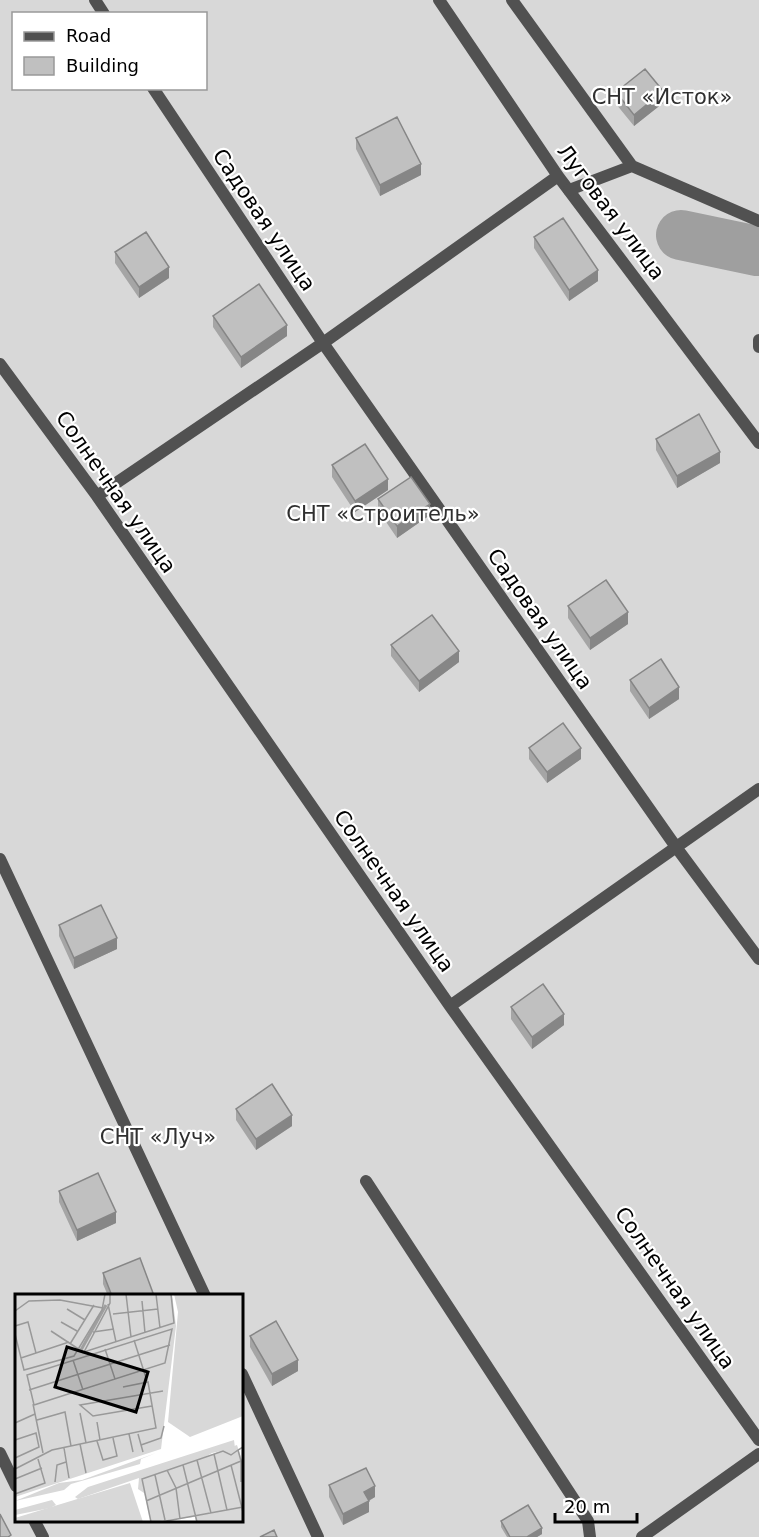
<svg xmlns="http://www.w3.org/2000/svg" width="759" height="1537" viewBox="0 0 759 1537" font-family="'DejaVu Sans',sans-serif">
<style>
.garden{fill:#d8d8d8;fill-rule:evenodd}
.lines{fill:none;stroke-linecap:round;stroke-linejoin:round}
.river{stroke:#9f9f9f;stroke-width:50}
.service{stroke:#515151;stroke-width:12}
.minor{stroke:#515151;stroke-width:12}
.wall{fill:#a5a5a5}
.shaded-wall{fill:#868686}
.building{fill:#c0c0c0;stroke:#868686;stroke-width:1.5}
.labels{text-anchor:middle;dominant-baseline:central;stroke-width:4.5;stroke-linejoin:round;paint-order:stroke}
.park-label{font-size:21px;fill:#2f2f2f;stroke:#fff}
.street-label{font-size:21px;fill:#000;stroke:#fff}
.inset-river{fill:none;stroke:#9f9f9f;stroke-width:3}
.inset-road{fill:none;stroke:#999;stroke-width:1.5}
.view{fill:#000;fill-opacity:0.15;stroke:#000;stroke-width:3}
.inset-edge{fill:none;stroke:#000;stroke-width:3}
</style>
<rect width="100%" height="100%" fill="#fff"/>
<path class="garden" d="M0 0H759V1537H0ZM14 14H206V88H14ZM16 1296H242V1520H16Z"/>
<g class="lines">
<path class="river" d="M681 235 757 251"/>
<path class="service" d="M95 0 104 14
M439 0 558 176 759 443
M153 88 323 343 676 847 759 959
M0 364 97 496 450 1006 759 1440
M97 496 323 343 558 176
M0 859 205 1296
M450 1006 759 789
M366 1181 588 1521 590 1537
M242 1374 318 1537
M0 1453 16 1486
M34 1520 43 1537
M642 1537 759 1454"/>
<path class="minor" d="M512 0 632 166 759 221
M569 190 632 166
M759 340V347"/>
</g>
<path class="wall" d="M616 92 663 103 634 126 616 104Z
M356 138 421 175 380 196 356 149Z
M534 237 598 281 569 301 534 248Z
M115 252 169 278 139 298 115 263Z
M213 316 287 336 241 368 213 327Z
M656 439 720 463 677 488 656 450Z
M332 465 388 490 355 512 332 477Z
M378 499 430 515 397 538 378 510Z
M568 606 628 624 590 650 568 618Z
M391 645 459 662 419 692 391 656Z
M630 680 679 699 649 719 630 691Z
M529 748 581 759 547 783 529 759Z
M59 925 117 949 74 969 59 936Z
M511 1007 564 1025 532 1049 511 1019Z
M236 1109 292 1126 256 1150 236 1120Z
M59 1191 116 1223 77 1241 59 1202Z
M103 1273 153 1296H108L103 1284Z
M250 1336 298 1371 272 1386 250 1347Z
M329 1485 375 1497 369 1501V1512L343 1525 329 1497Z
M501 1521 542 1534 537 1537H507L501 1527Z"/>
<path class="shaded-wall" d="M663 91V103L634 126V115Z
M421 164V175L380 196V185Z
M169 267V278L139 298V287Z
M598 270V281L569 301V290Z
M287 325V336L241 368V357Z
M720 452V463L677 488V476Z
M388 479V490L355 512V501Z
M430 504V515L397 538V526Z
M628 612V624L590 650V638Z
M459 651V662L419 692V681Z
M679 687V699L649 719V708Z
M581 748V759L547 783V772Z
M117 938V949L74 969V958Z
M564 1014V1025L532 1049V1037Z
M292 1115V1126L256 1150V1139Z
M116 1212V1223L77 1241V1230Z
M298 1360V1371L272 1386V1374Z
M375 1486V1497L364 1503V1492Z
M369 1501V1512L343 1525V1514Z
M542 1528V1534L537 1537H527Z"/>
<path class="building" d="M645 69 663 91 634 115 616 92Z
M397 117 421 164 380 185 356 138Z
M563 218 598 270 569 290 534 237Z
M146 232 169 267 139 287 115 252Z
M259 284 287 325 241 357 213 316Z
M699 414 720 452 677 476 656 439Z
M365 444 388 479 355 501 332 465Z
M411 477 430 504 397 526 378 499Z
M606 580 628 612 590 638 568 606Z
M432 615 459 651 419 681 391 645Z
M661 659 679 687 649 708 630 680Z
M563 723 581 748 547 772 529 748Z
M101 905 117 938 74 958 59 925Z
M543 984 564 1014 532 1037 511 1007Z
M272 1084 292 1115 256 1139 236 1109Z
M98 1173 116 1212 77 1230 59 1191Z
M140 1258 153 1293 148 1296H112L103 1273Z
M276 1321 298 1360 272 1374 250 1336Z
M366 1468 375 1486 364 1492 369 1501 343 1514 329 1485Z
M528 1505 542 1528 527 1537H510L501 1521Z
M0 1514 11 1535 8 1537H0Z
M274 1530 277 1537H260Z"/>
<g class="labels">
<g class="park-label">
<text x="662" y="97">СНТ «Исток»</text>
<text x="383" y="514">СНТ «Строитель»</text>
<text x="158" y="1137">СНТ «Луч»</text>
</g>
<g class="street-label">
<text transform="translate(611 212) rotate(53)">Луговая улица</text>
<text transform="translate(264 220) rotate(56)">Садовая улица</text>
<text transform="translate(116 492) rotate(55)">Солнечная улица</text>
<text transform="translate(540 619) rotate(55)">Садовая улица</text>
<text transform="translate(394 891) rotate(55)">Солнечная улица</text>
<text transform="translate(675 1288) rotate(55)">Солнечная улица</text>
</g>
</g>
<g transform="translate(15 1294)">
<rect width="228" height="228" fill="#fff"/>
<path d="M159 0H228V122L175 143 153 128 163 18ZM115 189 128 228H0V224Z" fill="#d8d8d8"/>
<path d="M219 146 220 154 197 159 129 199 123 195 124 184 63 205 60 203 73 193ZM141 159 126 165 125 170 56 190 49 196 0 207 44 189 67 186ZM37 206 41 211 35 214 0 221V216Z" fill="#d8d8d8"/>
<path d="M0 0H157L161 32 146 155 0 203ZM222 151 227 166 228 228H181L180 223 136 228 126 186Z" fill="#d8d8d8"/>
<path class="inset-river" d="M66 56 91 11"/>
<path class="inset-road" d="M95 0V9L69 58 159 29 156 0M111 0 116 43M141 0 145 34M127 7 130 39M93 10 101 48M52 15 70 26M0 17 14 7 45 6 88 14M98 20 143 15M46 28 62 37M0 32 13 28 21 59M157 35 150 69 19 111 12 81ZM36 37 65 56M78 38 99 35M0 40 9 76 59 62 87 16 90 0M119 46 132 87M55 50 79 11M90 55 100 85M6 64 54 48M58 66 68 96M14 96 155 51M18 110 28 159M137 112 78 122 65 111 148 97M65 119 71 149M22 126 50 118 56 152M82 128 85 146M0 129 20 120M114 140 118 158M123 140 128 158M0 146 21 139 24 153 0 164M82 147 88 166 102 162 98 144M65 150 71 179M126 151 146 144 149 132M49 154 54 184M199 160 212 216M182 166 196 219M226 167V188M168 171 182 228M216 171 228 218M0 175 37 156 141 134 133 88 108 93M152 176 161 194 165 225M140 181 150 226M0 185 27 174M40 188 42 171 51 168M0 200 30 189 23 165M131 207 226 167 223 156 228 153M136 228 127 185 208 157 216 161 223 156M146 228 228 213"/>
<path class="view" d="M52 53 133 78 121 118 40 93Z"/>
<rect width="228" height="228" class="inset-edge"/>
</g>
<rect x="12" y="12" width="195" height="78" fill="#ffffff" stroke="#999999" stroke-width="1.5"/>
<rect x="24" y="32" width="30" height="9" fill="#515151" stroke="#999999" stroke-width="1.5"/>
<text x="66" y="42" font-size="18" fill="#000000">Road</text>
<rect x="24" y="57" width="30" height="18" fill="#c0c0c0" stroke="#999999" stroke-width="1.5"/>
<text x="66" y="72" font-size="18" fill="#000000">Building</text>
<path d="M555 1513v9h82v-9" fill="none" stroke="#000000" stroke-width="3"/>
<text x="564" y="1513" font-size="18" fill="#000000" stroke="#ffffff" stroke-width="4.5" paint-order="stroke">20 m</text>
</svg>
